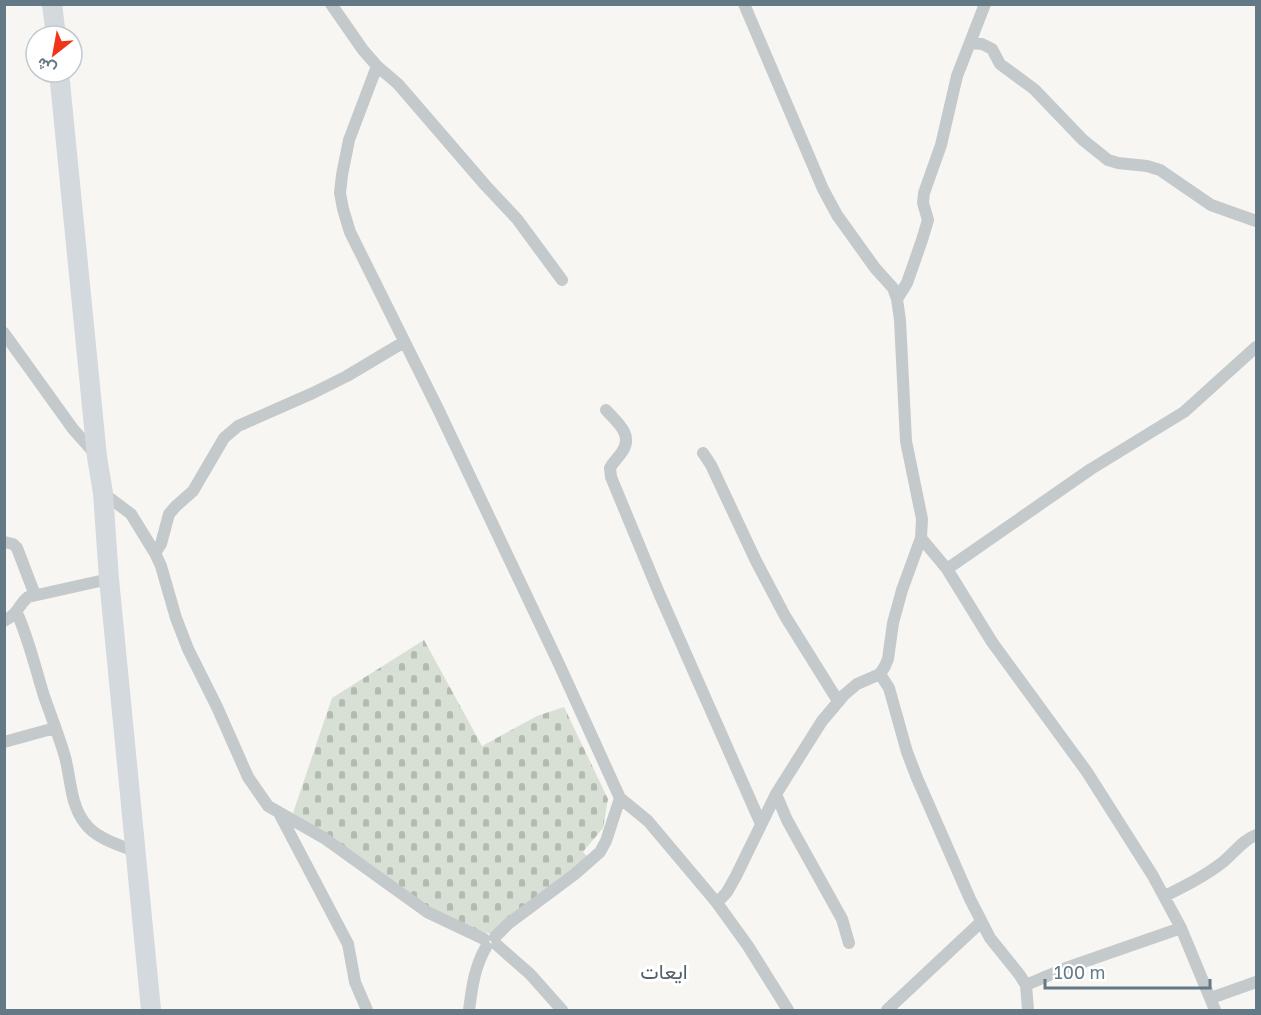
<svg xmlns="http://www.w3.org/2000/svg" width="1261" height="1015" viewBox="0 0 1261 1015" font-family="'Golos Text',Vazirmatn,sans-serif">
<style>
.cemetery{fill:url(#cemetery-stones)}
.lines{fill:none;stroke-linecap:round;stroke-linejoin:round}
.minor{stroke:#c4c9cb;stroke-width:12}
.primary{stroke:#d4d9dd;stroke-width:20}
.labels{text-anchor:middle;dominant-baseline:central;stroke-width:6;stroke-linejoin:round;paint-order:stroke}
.quarter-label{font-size:21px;fill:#52626b;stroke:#fff}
</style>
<defs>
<pattern id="cemetery-stones" width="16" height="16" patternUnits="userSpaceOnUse" patternTransform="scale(1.5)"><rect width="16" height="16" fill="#d8dfd4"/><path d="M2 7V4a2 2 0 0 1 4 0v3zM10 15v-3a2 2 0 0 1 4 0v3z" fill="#b3bab2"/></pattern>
</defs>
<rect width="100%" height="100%" fill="#f7f6f3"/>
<path class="cemetery" d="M424 640 482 746 537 716 564 707 608 799 603 828 583 852 589 858 491 934 450 923 367 867 293 813 332 698Z"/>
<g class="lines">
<path class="minor" d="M331 4 363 50 377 66 349 140 342 175 340 193 343 209 350 232 439 411 559 664 620 798 606 841 600 852 575 874 508 924 495 937
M970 43 982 44 992 49 1000 64 1034 89 1083 140 1108 160 1118 163 1147 166 1160 170 1211 205 1256 221
M377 66 398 84 486 186 517 219 562 280
M897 299 907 283 922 240 928 220 923 203 924 193 941 145 957 76 985 4
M4 333 73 429 97 456
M606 410C617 422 634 435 622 452 618 458 613 462 610 468L611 477 659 593 761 824
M703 453 711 465 756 561 785 616 838 701
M103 493 131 514 155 553 161 566 176 618 188 649 217 707 248 777 268 806 324 838 427 912 484 939
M921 538 947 569 992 642 1087 772 1153 876 1181 928 1215 1010
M4 542 13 544 17 548 35 595
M155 553 161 544 169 514 176 506 193 491 224 438 238 426 313 393 347 376 404 342
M947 569 1091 469 1184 412 1256 347
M17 613C29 640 35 667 44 696 51 716 59 736 65 757 71 779 70 803 84 822 95 838 118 845 135 851
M4 621C20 613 17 606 28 597L109 579
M880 674 889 688 907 752 917 778 970 899 990 938 1019 974 1026 985 1028 1010
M4 742 55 728
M776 794 787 820 842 919 849 943
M620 798 648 821 717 903 727 892 736 876 776 794 822 721 844 695 857 684 880 674 885 666 888 659 893 623 902 590 921 538 922 519 906 441 900 320 897 299 893 288 875 268 837 215 823 189 744 4
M279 813 348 944 355 982 367 1010
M1165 896C1185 886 1205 876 1223 862 1234 853 1243 840 1256 835
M717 903 748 946 788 1010
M497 945 530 974 562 1010
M1026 985 1066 968 1181 928
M1211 998 1256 982
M469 1010C472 988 474 968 486 947
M887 1010 981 922"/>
<path class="primary" d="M52 4 56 36
M59 72 97 457 103 493 109 579 151 1010"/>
</g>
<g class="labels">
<g class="quarter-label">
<text x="664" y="971">ايعات</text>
</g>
</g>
<rect width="1261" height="1015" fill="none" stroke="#637a86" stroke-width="12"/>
<g transform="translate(54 54) rotate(211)"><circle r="28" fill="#ffffff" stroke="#c1cacf" stroke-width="1.5"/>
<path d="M0-4.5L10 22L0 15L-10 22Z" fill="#f03519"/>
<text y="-9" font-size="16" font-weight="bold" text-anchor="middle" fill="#637a86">ش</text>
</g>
<path d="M1045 979v9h165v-9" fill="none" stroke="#637a86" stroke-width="3"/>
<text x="1054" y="979" font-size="18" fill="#637a86" stroke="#ffffff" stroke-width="4.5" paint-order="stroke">100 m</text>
</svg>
